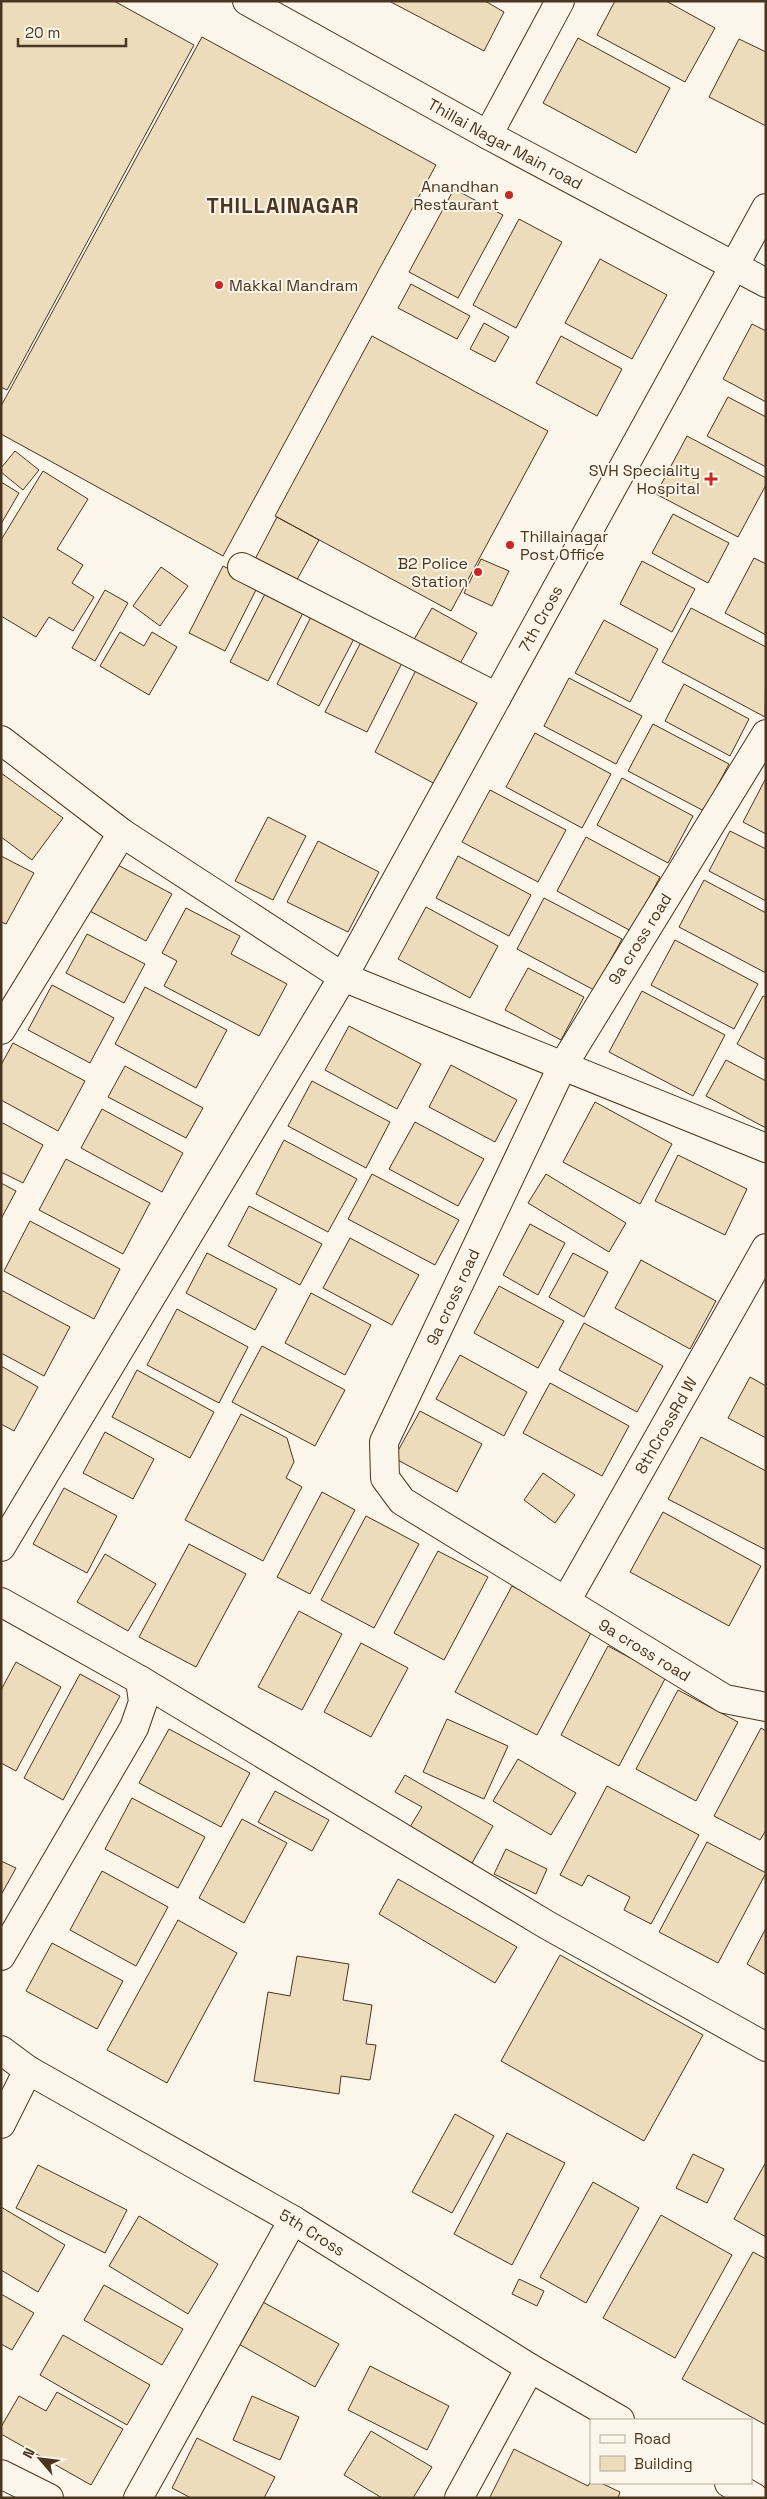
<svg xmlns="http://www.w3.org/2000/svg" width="767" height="2499" viewBox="0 0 767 2499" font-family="'Space Grotesk',sans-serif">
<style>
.building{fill:#ecdcbc;stroke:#4a3520}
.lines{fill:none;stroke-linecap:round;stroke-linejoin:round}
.minor-casing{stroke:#4a3520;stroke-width:30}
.minor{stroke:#fbf6e9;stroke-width:28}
.poi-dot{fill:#c62828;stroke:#fbf6e9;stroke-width:2}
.labels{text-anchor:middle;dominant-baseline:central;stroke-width:4;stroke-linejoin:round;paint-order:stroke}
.street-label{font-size:16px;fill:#4a3520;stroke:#fbf6e9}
.poi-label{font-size:16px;fill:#4a3520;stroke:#fbf6e9;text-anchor:end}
.district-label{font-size:21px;font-weight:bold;letter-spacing:1px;fill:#4a3520;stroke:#fbf6e9}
</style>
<rect width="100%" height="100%" fill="#fbf6e9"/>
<path class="building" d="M1 1H114L194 45 7 390 1 387Z
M389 1H485L504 12 484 51Z
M615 1H666L715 28 685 82 597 35Z
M202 37 436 165 223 556 1 434V406Z
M578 38 670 88 636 153 543 103Z
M739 39 766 52V126L709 97Z
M454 189 503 215 458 298 409 272Z
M519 219 562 242 516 328 473 305Z
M600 259 667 295 632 359 565 323Z
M411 284 470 316 457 339 398 308Z
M484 323 509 337 495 362 470 349Z
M752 324 766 331V402L723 379Z
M372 336 548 431 451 611 275 516Z
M561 336 622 369 597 416 536 383Z
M728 397 766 417V467L707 436Z
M687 436 766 478V485L738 537 656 494Z
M15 451 39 470 23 490 1 472V468Z
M43 471 88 499 57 549 83 565 72 583 94 597 73 631 49 617 36 637 1 616V540Z
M1 482 19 493 1 524Z
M673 514 729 543 708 583 652 553Z
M277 517 319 540 294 585 253 563Z
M754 558 766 564V635L725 613Z
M481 559 509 571 492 606 464 593Z
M642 561 695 589 672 632 620 604Z
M223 566 259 584 225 651 189 633Z
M161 567 188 586 160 626 133 606Z
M105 590 128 603 95 661 72 648Z
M266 592 304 611 268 681 230 662Z
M432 608 477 633 457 669 412 643Z
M691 608 766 647 765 717 662 662Z
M314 611 357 633 319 706 277 684Z
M604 620 658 649 630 702 575 673Z
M120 632 144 646 152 632 177 647 149 695 100 666Z
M362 640 403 661 367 732 325 712Z
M417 668 480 700 437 785 375 752Z
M569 678 642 716 616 764 544 726Z
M684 684 749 719 730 756 665 721Z
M653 724 729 764 704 811 628 771Z
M535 733 611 774 582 828 506 787Z
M1 773 63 818 32 860 1 837Z
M622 778 693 816 668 863 597 825Z
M766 778V834L743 822Z
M490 790 566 830 538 882 462 842Z
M268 817 306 836 273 900 235 881Z
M730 831 766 849V901L709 871Z
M586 837 660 877 631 931 557 891Z
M318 841 379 872 348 932 287 902Z
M1 856 34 873 6 924 1 922Z
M458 856 531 895 509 936 436 898Z
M114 863 172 894 146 941 88 910Z
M704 880 766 913V973L679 927Z
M544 898 622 939 594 990 517 949Z
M426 907 498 946 470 998 398 959Z
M186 908 240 936 231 954 287 984 259 1036 164 986 177 961 162 953Z
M87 934 145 964 124 1003 66 973Z
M675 940 758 984 734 1029 651 985Z
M528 968 584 997 561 1040 505 1010Z
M52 985 114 1018 90 1063 28 1030Z
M145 987 227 1030 196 1088 115 1044Z
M642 991 725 1035 693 1096 609 1052Z
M763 996 766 998V1060L737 1044Z
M349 1026 421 1064 397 1109 325 1070Z
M13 1043 85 1081 58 1131 1 1100V1065Z
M726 1060 766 1081V1128L706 1096Z
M451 1065 517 1100 495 1142 429 1107Z
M125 1066 203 1108 186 1138 108 1097Z
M312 1081 390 1122 366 1168 288 1126Z
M595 1102 672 1144 640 1204 563 1162Z
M102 1109 183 1153 162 1192 81 1148Z
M1 1122 43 1145 23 1183 1 1172Z
M415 1122 484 1159 458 1206 389 1169Z
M284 1140 357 1179 328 1232 256 1194Z
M678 1155 747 1189 725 1235 655 1201Z
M66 1159 150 1203 123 1254 39 1210Z
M372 1174 459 1220 435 1265 348 1219Z
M546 1174 626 1223 609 1252 528 1203Z
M1 1183 16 1191 1 1219Z
M249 1206 322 1244 300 1285 228 1246Z
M30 1221 120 1269 94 1319 4 1271Z
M530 1224 565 1243 538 1295 503 1275Z
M350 1238 419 1275 392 1325 323 1288Z
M207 1253 277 1289 255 1330 186 1293Z
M573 1253 608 1272 584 1317 549 1297Z
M641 1260 716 1301 690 1349 615 1308Z
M499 1286 564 1321 538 1368 474 1333Z
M1 1290 70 1327 44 1376 1 1353Z
M311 1293 371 1325 345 1375 285 1343Z
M177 1309 248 1347 219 1403 147 1365Z
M584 1323 663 1366 637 1412 559 1370Z
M262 1346 345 1390 315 1446 232 1402Z
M460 1355 527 1392 504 1436 436 1399Z
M1 1366 38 1387 14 1431 1 1424Z
M137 1370 214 1412 190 1458 112 1417Z
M750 1377 766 1386V1438L728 1418Z
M550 1383 629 1426 602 1476 523 1433Z
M420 1411 482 1444 457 1492 394 1458Z
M241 1414 287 1438 294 1462 286 1478 302 1487 263 1561 185 1520Z
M105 1432 154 1459 133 1499 83 1473Z
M701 1437 766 1471V1550L668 1499Z
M543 1473 575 1495 555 1523 524 1500Z
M64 1488 117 1516 87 1573 33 1544Z
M322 1492 355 1510 310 1594 277 1577Z
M663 1512 761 1566 729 1626 630 1572Z
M366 1516 419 1544 374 1628 321 1600Z
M189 1544 246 1574 196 1667 139 1637Z
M438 1551 488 1577 444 1660 394 1633Z
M105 1554 156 1584 128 1631 77 1602Z
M512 1586 593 1629 537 1735 455 1692Z
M299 1611 342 1634 302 1710 258 1687Z
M361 1643 408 1668 371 1737 324 1712Z
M608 1646 666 1677 619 1766 561 1735Z
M16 1662 61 1687 16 1771 1 1763V1690Z
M80 1674 120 1696 63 1800 24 1778Z
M678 1690 738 1722 696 1801 636 1769Z
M447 1719 508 1746 484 1799 423 1772Z
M761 1728 766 1731V1830L760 1840 714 1816Z
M169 1729 250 1773 221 1827 139 1783Z
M518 1759 576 1793 551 1835 493 1801Z
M405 1775 493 1826 472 1863 410 1827 422 1807 395 1792Z
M607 1786 699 1835 651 1924 624 1910 630 1897 588 1875 582 1886 560 1875Z
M275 1791 329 1820 312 1851 258 1822Z
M132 1798 205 1837 178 1888 105 1849Z
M242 1819 287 1843 244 1923 199 1898Z
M707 1842 766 1873 718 1963 659 1932Z
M506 1849 547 1869 536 1894 494 1874Z
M1 1861 16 1868 1 1895Z
M102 1871 168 1907 136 1966 70 1930Z
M398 1879 517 1947 495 1983 379 1914Z
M178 1920 237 1953 167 2083 107 2050Z
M766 1928V1975L747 1964Z
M52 1943 123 1981 97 2029 26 1991Z
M560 1955 703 2035 644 2141 501 2061Z
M297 1956 349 1964 343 2000 372 2005 366 2044 376 2045 370 2080 341 2076 339 2094 254 2081 268 1992 290 1996Z
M455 2114 494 2136 452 2213 412 2192Z
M507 2133 565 2163 512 2265 454 2234Z
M693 2154 724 2169 707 2203 676 2188Z
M766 2162V2237L734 2219Z
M38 2165 127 2210 105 2253 16 2208Z
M593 2182 639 2208 586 2303 540 2277Z
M1 2207 65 2245 38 2292 1 2270Z
M661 2215 732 2255 675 2358 603 2318Z
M139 2216 218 2264 188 2314 109 2266Z
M753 2252 766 2259V2425L682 2379Z
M519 2279 544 2291 537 2306 512 2294Z
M104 2285 183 2329 162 2365 84 2320Z
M1 2294 34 2313 12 2350 1 2344Z
M261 2301 339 2344 315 2387 237 2343Z
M63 2335 150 2385 127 2425 40 2375Z
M370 2366 449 2406 427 2450 348 2410Z
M57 2392 123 2429 91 2485 1 2434V2427L19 2396 46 2411Z
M252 2396 299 2417 280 2460 233 2440Z
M371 2431 432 2467 413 2498H382L344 2475Z
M197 2438 275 2477 264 2498H191L172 2488Z
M514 2449 588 2486 591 2481V2483H601L620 2492 618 2498H492L490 2497Z"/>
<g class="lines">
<defs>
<g id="minor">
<path id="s1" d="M247 1 488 135 766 283"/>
<path d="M488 135 560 1"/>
<path d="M242 567 497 697"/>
<path id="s2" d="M766 734 562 1067 384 1442 385 1478 402 1501 725 1699 766 1707"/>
<path d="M1 740 122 833 343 977 766 1148"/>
<path d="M1 1030 122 833"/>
<path id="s3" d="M1 1547 343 977 766 208"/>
<path id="s4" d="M566 1601 766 1248"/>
<path d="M1 1602 140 1680 143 1702 134 1728 1 1956"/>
<path d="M140 1680 547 1925 766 2047"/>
<path id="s5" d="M1 2050 28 2070 293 2220 530 2368 620 2420"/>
<path d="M1 2124 28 2070"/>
<path d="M1 2474 49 2498"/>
<path d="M729 2483 755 2498"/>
<path d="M138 2498 293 2220"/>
<path d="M459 2498 530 2368"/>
</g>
</defs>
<use href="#minor" class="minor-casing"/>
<use href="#minor" class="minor"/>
</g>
<g class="poi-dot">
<circle cx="509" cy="195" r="5"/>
<circle cx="219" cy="285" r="5"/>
<path d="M708.5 471.5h5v5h5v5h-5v5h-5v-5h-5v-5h5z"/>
<circle cx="510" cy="545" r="5"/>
<circle cx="478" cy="572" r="5"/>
</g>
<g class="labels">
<g class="street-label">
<text stroke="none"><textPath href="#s1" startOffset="295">Thillai Nagar Main road</textPath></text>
<text stroke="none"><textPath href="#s3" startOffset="1074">7th Cross</textPath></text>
<text transform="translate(640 939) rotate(-58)">9a cross road</text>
<text transform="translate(453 1297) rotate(-65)">9a cross road</text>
<text stroke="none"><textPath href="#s4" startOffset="202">8thCrossRd W</textPath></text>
<text stroke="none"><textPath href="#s2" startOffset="1155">9a cross road</textPath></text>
<text stroke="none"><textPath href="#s5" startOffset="361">5th Cross</textPath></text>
</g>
<g class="poi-label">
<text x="499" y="186">Anandhan<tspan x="499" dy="18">Restaurant</tspan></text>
<text x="229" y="285" text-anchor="start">Makkal Mandram</text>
<text x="700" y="470">SVH Speciality<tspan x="700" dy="18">Hospital</tspan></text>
<text x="520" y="536" text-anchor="start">Thillainagar<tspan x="520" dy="18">Post Office</tspan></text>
<text x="468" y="563">B2 Police<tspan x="468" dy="18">Station</tspan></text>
</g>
<g class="district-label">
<text x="283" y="205">THILLAINAGAR</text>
</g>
</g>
<rect width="767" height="2499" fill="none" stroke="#4a3520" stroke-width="5"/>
<rect x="590" y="2419" width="162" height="65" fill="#fbf6e9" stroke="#b4a999"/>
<rect x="600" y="2435" width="25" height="8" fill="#fbf6e9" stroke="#b4a999"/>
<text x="634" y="2444" font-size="15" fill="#4a3520">Road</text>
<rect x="600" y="2456" width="25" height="15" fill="#ecdcbc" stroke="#b4a999"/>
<text x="634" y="2469" font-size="15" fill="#4a3520">Building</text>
<g transform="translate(40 2459) rotate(298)" stroke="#fbf6e9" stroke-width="4" paint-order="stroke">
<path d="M0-4L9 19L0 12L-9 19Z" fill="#4a3520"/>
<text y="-8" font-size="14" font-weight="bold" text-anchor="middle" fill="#4a3520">N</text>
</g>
<path d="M18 38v8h108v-8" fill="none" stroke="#4a3520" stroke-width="2.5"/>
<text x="25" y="38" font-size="15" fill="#4a3520" stroke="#fbf6e9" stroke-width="4" paint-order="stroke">20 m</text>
</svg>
